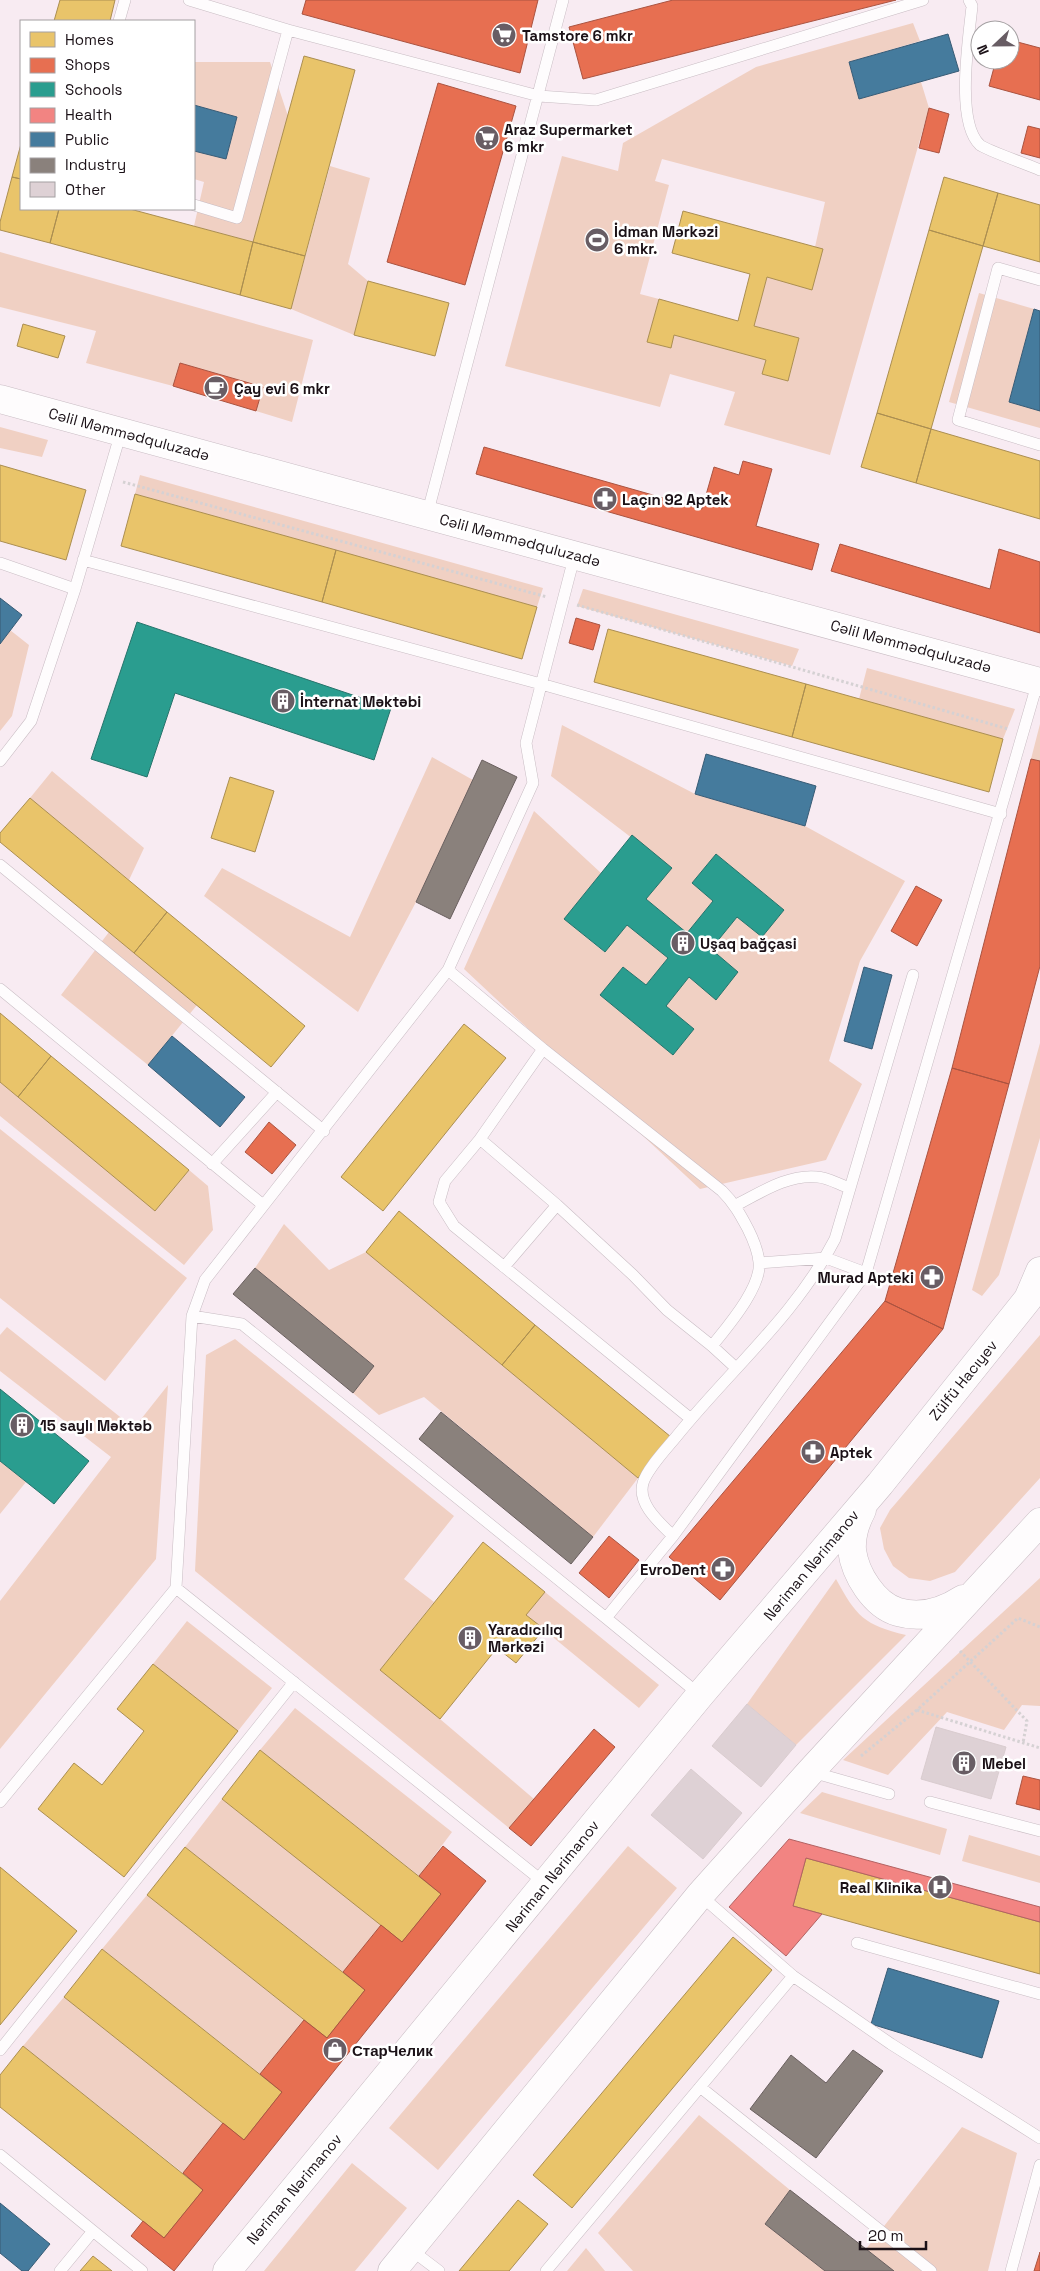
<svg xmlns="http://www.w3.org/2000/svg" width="1040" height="2271" viewBox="0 0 1040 2271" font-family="'Space Grotesk',sans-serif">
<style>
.green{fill:#f0d0c3;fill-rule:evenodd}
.homes{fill:#e9c46a;stroke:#ab8e51}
.shops{fill:#e76f51;stroke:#aa5340}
.schools{fill:#2a9d8f;stroke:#26736b}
.health{fill:#f28482;stroke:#b26262}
.public{fill:#457b9d;stroke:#385b75}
.industry{fill:#8a817c;stroke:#695f5e}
.building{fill:#ded1d5;stroke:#d9cccf}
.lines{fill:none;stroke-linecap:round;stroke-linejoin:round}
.lane-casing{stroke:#c8bcc3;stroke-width:12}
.secondary-casing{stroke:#c8bcc3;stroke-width:29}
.path{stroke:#d5d1d3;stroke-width:3;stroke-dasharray:2.5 2.5;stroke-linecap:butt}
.lane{stroke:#fefcfd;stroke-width:11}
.secondary{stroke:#fefcfd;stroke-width:28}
.labels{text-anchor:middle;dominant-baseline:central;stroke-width:5;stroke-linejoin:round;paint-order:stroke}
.poi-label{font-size:15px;font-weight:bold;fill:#1b1117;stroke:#fff;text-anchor:start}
.street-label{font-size:15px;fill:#1b1117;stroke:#fff}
</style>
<rect width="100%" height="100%" fill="#f8ebf2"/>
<path class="green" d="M913 23 920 41 849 62 859 99 921 82 929 108 830 455 724 425 735 392 670 374 660 407 505 366 562 156 618 171 623 143 756 67ZM662 159 825 202 815 247 812 289 767 277 754 326 799 338 788 381 762 374 766 360 674 335 670 348 647 342 659 299 640 294 669 185 655 181Z
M194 62H270L288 116 253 242 194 226 204 182 194 179V151L226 159 237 117 194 105Z
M330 166 370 178 348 264 368 281 354 335 291 309Z
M0 252 313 340 292 422 256 411 262 387 180 363 173 386 86 363 96 331 0 307Z
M979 293 1034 309 1009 402 1040 411V428L949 402Z
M0 427 48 440 42 457 0 448Z
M140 475 543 588 537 607 135 494Z
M583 589H584L799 649 792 666 577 606Z
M10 630 29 645 12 716 0 731V644Z
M867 668 1015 709 1003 739 859 699Z
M1040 724V761L1031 759Z
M562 725 695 794 805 826 905 881 860 961 829 1061 862 1084 826 1160 700 1189 464 969 534 811 601 873 564 919 604 952 627 925 668 958 646 985 623 967 600 995 673 1055 694 1029 666 1006 689 977 716 999 738 972 711 949 737 917 762 937 784 910 716 854 692 883 713 901 687 933 646 899 671 868 551 776Z
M432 757 473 780 416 902 358 1012 204 896 222 868 350 937Z
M52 771 144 848 129 880 30 798Z
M109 932 197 1005 148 1065 61 995Z
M1040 1043V1138L999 1275 982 1296 972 1290Z
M0 1082 155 1211 189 1170 208 1186 213 1230 184 1265 0 1116Z
M0 1129 187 1278 105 1381 0 1298Z
M284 1224 329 1270 366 1252 638 1478 593 1537 424 1397 379 1415 353 1393 374 1366 255 1268Z
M7 1327 134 1428 168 1385 156 1559 0 1749V1601L111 1457 0 1371V1335Z
M1040 1335V1478L955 1572 930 1581 909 1578 893 1566 884 1549 880 1528 890 1510Z
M235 1339 454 1516 404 1579 434 1602 380 1670 440 1719 534 1799 509 1828 195 1571 206 1355Z
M0 1461 26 1482 0 1514Z
M1040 1578V1706L1022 1705 1004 1730 947 1712 888 1775 843 1760Z
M836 1579C856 1616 864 1625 906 1635L796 1745 747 1704Z
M545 1592 659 1685 639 1708 526 1615Z
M187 1621 272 1688 238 1731 153 1664Z
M295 1708 452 1832 419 1876 260 1750Z
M822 1792 947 1829 940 1855 800 1813Z
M222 1799 381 1925 343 1972 185 1847Z
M969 1835 1040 1856V1883L962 1861Z
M628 1846 677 1888 438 2170 389 2128Z
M147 1895 304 2020 260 2074 102 1949Z
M64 1997 223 2123 183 2173 23 2046Z
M699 2115 790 2190 765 2224 825 2271H633L598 2233Z
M962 2127 1017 2153 988 2271H894L866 2249Z
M352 2163 407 2208 355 2271H264Z
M586 2248 605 2271H567Z"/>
<path class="homes" d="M60 0H115L110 21H54Z
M304 56 355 70 305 256 253 242Z
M21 144V179L12 177Z
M12 177 21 179V209H59L50 243 0 230V222Z
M944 177 998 193 983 246 929 230Z
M998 193 1040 205V262L983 246Z
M59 209H130L253 242 240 295 50 243Z
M683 211 823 249 812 290 767 277 754 326 799 338 788 381 762 374 766 360 674 335 671 348 647 342 659 299 738 321 750 274 672 253Z
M929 230 983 246 931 429 877 413Z
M253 242 305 256 291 309 240 295Z
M368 281 449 303 435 356 354 335Z
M23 324 65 336 58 358 17 346Z
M877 413 931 429 916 483 861 467Z
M931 429 1040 461V519L916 483Z
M0 465 86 490 66 560 0 541Z
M135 494 336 550 322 602 121 546Z
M336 550 537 607 522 659 322 602Z
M608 629 806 684 792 737 594 682Z
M806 684 1003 739 989 792 792 737Z
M230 777 274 791 255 852 211 838Z
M30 798 167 912 134 953 0 842V833Z
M167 912 305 1026 271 1067 134 953Z
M0 1013 51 1056 18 1097 0 1082Z
M464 1024 506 1058 383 1211 341 1177Z
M51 1056 189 1170 155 1211 18 1097Z
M399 1211 535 1325 502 1365 366 1252Z
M535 1325 671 1437 638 1478 502 1365Z
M483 1542 545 1592 526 1615 544 1629 516 1663 497 1648 440 1719 380 1670Z
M153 1664 238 1731 124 1877 38 1809 74 1763 102 1785 144 1731 117 1709Z
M260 1750 441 1894 402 1942 222 1799Z
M185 1847 365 1990 327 2038 147 1895Z
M806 1858 1040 1922V1974L793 1906Z
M0 1867 77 1931 0 2025Z
M733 1937 772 1970 572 2208 533 2175Z
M102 1949 282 2092 244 2140 64 1997Z
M23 2046 203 2190 164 2238 0 2107V2075Z
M518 2200 548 2224 509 2271H459Z
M93 2256 112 2271H80Z"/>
<path class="shops" d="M306 0H538L520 73 302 14Z
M673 0H896L583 79 569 27Z
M1010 40 1040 48V100L989 86 996 60H1010Z
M438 83 516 106 465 285 387 262Z
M929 108 949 114 939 153 919 148Z
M1028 126 1040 129V158L1021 153Z
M180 363 263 387 256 411 173 386Z
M484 447 702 509 714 467 739 475 743 461 772 469 756 526 819 544 812 570 476 474Z
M840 544 990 589 999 549 1040 562V633L831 571Z
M576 618 600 625 593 650 569 643Z
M1031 759 1040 761V966L1009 1084 952 1068Z
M916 886 942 900 917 946 891 931Z
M952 1068 1009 1084 943 1329 885 1301Z
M269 1122 296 1145 272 1174 245 1152Z
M885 1301 943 1329 720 1600 669 1557Z
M609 1536 639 1560 609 1598 579 1573Z
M594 1729 615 1747 531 1846 509 1828Z
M1023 1776 1040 1780V1810L1016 1804Z
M443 1846 486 1881 174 2271 131 2236 143 2221 164 2238 203 2190 183 2173 223 2123 244 2140 282 2092 260 2074 304 2020 327 2038 365 1990 343 1972 381 1925 402 1942 441 1894 419 1876Z
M1040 2252V2271H1034Z"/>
<path class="schools" d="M137 622 391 708 374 760 175 693 147 777 91 759Z
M632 835 672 868 646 899 687 933 713 901 692 883 716 854 784 910 762 937 737 917 711 949 738 972 716 1000 689 977 666 1006 694 1029 673 1055 600 995 623 967 646 985 668 958 627 925 605 952 564 919Z
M0 1389 89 1461 54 1504 0 1461Z"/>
<path class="health" d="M789 1839 1040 1907V1922L806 1858 793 1906 822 1914 786 1956 729 1907Z"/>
<path class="public" d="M948 34 959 71 859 99 849 62Z
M194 105 237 117 226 159 194 151Z
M1034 309 1040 311V411L1009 402Z
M0 598 22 615 0 644Z
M706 754 816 786 805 826 695 794Z
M864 967 892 975 872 1049 844 1041Z
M172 1036 245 1097 220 1127 148 1065Z
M888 1968 999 2001 982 2058 871 2024Z
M0 2203 50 2244 28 2271H22L0 2253Z"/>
<path class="industry" d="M482 760 517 777 450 919 416 902Z
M255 1268 374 1366 353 1393 233 1294Z
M441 1412 593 1537 571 1564 419 1439Z
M853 2050 883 2071 816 2158 750 2109 791 2055 826 2083Z
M790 2190 866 2249 894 2271H825L765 2224Z"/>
<path class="building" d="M747 1704 796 1745 761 1787 712 1746Z
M936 1727 1006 1747 991 1799 921 1779Z
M691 1769 742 1813 703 1859 651 1815Z"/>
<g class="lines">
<defs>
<path id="lane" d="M189 0 288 30 237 218 194 205
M969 0 972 6C969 37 955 122 980 145 986 150 1029 165 1040 170
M119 21 125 0
M288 30 539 96 596 100 923 0
M1040 280 998 268 958 420 1040 445
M427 515 563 0
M83 560 541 684 1001 814
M0 563 75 589
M0 761 31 721 75 589 121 432
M0 865 324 1131
M448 970 543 1049 722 1191C734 1203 740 1214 748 1229 753 1239 758 1251 759 1262 762 1287 727 1327 712 1346
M0 989 263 1205
M543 1049 480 1139 557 1205 633 1275 667 1310 712 1346 736 1368
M480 1139 445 1181 439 1202 454 1226 691 1419
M212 1164 277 1092
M736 1205C760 1193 788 1174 817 1177 827 1177 840 1185 850 1188
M760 1263 826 1258 866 1273
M504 1267 557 1205
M192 1316 242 1324 606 1618
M673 1536C660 1523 637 1504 643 1483 647 1469 667 1448 676 1437 729 1371 796 1315 835 1239L913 975
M176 1588 192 1316 205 1280 448 970 533 783 526 743 575 554
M700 1695 606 1618 673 1536 866 1273 1038 681
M812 1772 889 1794
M0 1802 176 1588 546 1884
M930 1802 1040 1831
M700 1895 793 1976 891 2044 1040 2138
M857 1943 1040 1994
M0 2050 294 1682
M700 2087 931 2271
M0 2155 93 2231
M410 2249 439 2271
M60 2271 93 2231 142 2271
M546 2271 793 1976
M1011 2271 1040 2165"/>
<path id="secondary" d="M0 399 1040 682
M862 1510C855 1523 851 1535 852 1550 855 1574 874 1605 898 1612 922 1619 943 1612 963 1599
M227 2271 700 1695 880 1484 1028 1299 1040 1271
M392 2271 700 1895 810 1772 1040 1522"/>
</defs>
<use href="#lane" class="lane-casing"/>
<use href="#secondary" class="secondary-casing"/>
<path class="path" d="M123 482 547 597
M577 605 1008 729
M960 1651 1027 1721 1023 1743
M917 1710 1040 1748
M861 1756 917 1710 1018 1618 1040 1627"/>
<use href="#lane" class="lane"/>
<use href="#secondary" class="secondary"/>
</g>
<defs>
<symbol id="supermarket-disc" viewBox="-11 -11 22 22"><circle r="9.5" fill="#685d64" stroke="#fff"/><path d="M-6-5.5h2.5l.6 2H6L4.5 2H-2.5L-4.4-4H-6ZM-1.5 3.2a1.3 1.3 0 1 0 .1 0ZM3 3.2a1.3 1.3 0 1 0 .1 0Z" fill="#fff"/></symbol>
<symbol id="stadium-disc" viewBox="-11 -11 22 22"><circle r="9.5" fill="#685d64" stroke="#fff"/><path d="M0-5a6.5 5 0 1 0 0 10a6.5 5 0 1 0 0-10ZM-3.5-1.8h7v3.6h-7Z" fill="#fff"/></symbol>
<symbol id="cafe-disc" viewBox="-11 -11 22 22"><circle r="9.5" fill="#685d64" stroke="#fff"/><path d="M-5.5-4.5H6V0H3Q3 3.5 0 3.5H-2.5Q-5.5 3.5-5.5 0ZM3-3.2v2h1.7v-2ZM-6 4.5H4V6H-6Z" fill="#fff"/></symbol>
<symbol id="pharmacy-disc" viewBox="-11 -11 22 22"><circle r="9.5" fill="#685d64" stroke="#fff"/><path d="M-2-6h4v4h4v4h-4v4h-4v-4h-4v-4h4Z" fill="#fff"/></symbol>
<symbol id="building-disc" viewBox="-11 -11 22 22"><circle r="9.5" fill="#685d64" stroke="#fff"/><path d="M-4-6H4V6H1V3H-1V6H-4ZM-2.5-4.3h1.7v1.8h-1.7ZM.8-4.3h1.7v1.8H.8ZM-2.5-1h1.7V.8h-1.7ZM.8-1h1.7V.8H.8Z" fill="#fff"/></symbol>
<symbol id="hospital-disc" viewBox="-11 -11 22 22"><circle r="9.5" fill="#685d64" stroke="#fff"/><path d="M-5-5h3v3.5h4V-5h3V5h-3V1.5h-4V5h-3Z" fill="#fff"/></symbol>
<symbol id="shop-disc" viewBox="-11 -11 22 22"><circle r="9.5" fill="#685d64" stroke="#fff"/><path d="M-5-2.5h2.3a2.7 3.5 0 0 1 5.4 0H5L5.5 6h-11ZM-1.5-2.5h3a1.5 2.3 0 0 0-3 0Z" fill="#fff"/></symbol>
</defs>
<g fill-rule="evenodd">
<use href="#supermarket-disc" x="490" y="21" width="28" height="28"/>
<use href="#supermarket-disc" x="473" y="124" width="28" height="28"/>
<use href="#stadium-disc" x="583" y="226" width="28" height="28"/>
<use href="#cafe-disc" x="202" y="374" width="28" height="28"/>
<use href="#pharmacy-disc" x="591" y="485" width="28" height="28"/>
<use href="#building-disc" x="269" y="687" width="28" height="28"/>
<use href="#building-disc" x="669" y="929" width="28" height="28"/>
<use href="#pharmacy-disc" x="918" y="1263" width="28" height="28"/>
<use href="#building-disc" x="8" y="1411" width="28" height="28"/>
<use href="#pharmacy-disc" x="799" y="1438" width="28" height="28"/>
<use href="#pharmacy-disc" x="709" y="1555" width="28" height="28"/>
<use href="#building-disc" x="456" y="1624" width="28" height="28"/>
<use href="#building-disc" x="950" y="1749" width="28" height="28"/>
<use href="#hospital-disc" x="926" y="1873" width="28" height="28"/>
<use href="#shop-disc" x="321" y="2036" width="28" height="28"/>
</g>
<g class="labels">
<g class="poi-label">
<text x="522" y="35">Tamstore 6 mkr</text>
<text x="504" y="129">Araz Supermarket<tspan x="504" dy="17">6 mkr</tspan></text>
<text x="614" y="231">İdman Mәrkәzi<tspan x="614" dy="17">6 mkr.</tspan></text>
<text x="234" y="388">Çay evi 6 mkr</text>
<text x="622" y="499">Laçın 92 Aptek</text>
<text x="300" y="701">İnternat Məktəbi</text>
<text x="700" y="943">Uşaq bağçasi</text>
<text x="914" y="1277" text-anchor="end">Murad Apteki</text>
<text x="40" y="1425">15 saylı Məktəb</text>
<text x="830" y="1452">Aptek</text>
<text x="706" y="1569" text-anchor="end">EvroDent</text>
<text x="488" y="1629">Yaradıcılıq<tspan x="488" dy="17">Mərkəzi</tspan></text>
<text x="982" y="1763">Mebel</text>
<text x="922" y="1887" text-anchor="end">Real Klinika</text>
<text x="352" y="2050">СтарЧелик</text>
</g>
<g class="street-label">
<text transform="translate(129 434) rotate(15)">Cəlil Məmmədquluzadə</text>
<text transform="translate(520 540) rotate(15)">Cəlil Məmmədquluzadə</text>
<text transform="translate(911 646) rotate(15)">Cəlil Məmmədquluzadə</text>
<text transform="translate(963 1380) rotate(-51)">Zülfü Hacıyev</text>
<text transform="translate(811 1565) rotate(-50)">Nəriman Nərimanov</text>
<text transform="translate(552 1876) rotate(-51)">Nəriman Nərimanov</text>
<text transform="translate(294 2189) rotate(-50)">Nəriman Nərimanov</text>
</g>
</g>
<rect x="20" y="20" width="175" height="190" fill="#ffffff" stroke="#a4a0a2"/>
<rect x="30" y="32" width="25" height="15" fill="#e9c46a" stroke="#a4a0a2"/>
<text x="65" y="45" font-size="15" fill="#1b1117">Homes</text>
<rect x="30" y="58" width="25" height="15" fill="#e76f51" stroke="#a4a0a2"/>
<text x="65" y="70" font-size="15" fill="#1b1117">Shops</text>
<rect x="30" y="82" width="25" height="15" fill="#2a9d8f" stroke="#a4a0a2"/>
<text x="65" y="95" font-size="15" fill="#1b1117">Schools</text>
<rect x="30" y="108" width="25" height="15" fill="#f28482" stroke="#a4a0a2"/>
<text x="65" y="120" font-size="15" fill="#1b1117">Health</text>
<rect x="30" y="132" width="25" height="15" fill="#457b9d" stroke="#a4a0a2"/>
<text x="65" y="145" font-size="15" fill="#1b1117">Public</text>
<rect x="30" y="158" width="25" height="15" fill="#8a817c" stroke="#a4a0a2"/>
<text x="65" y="170" font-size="15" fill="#1b1117">Industry</text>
<rect x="30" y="182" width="25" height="15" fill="#ded1d5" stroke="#a4a0a2"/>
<text x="65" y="195" font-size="15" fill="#1b1117">Other</text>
<g transform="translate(995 45) rotate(248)"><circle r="24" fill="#ffffff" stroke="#a4a0a2"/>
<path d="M0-4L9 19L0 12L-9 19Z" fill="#685d64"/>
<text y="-8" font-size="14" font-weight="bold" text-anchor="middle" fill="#1b1117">N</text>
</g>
<path d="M860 2241v8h66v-8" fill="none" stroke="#1b1117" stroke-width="2.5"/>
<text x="868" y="2241" font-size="15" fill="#1b1117" stroke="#ffffff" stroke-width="4" paint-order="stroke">20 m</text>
</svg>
